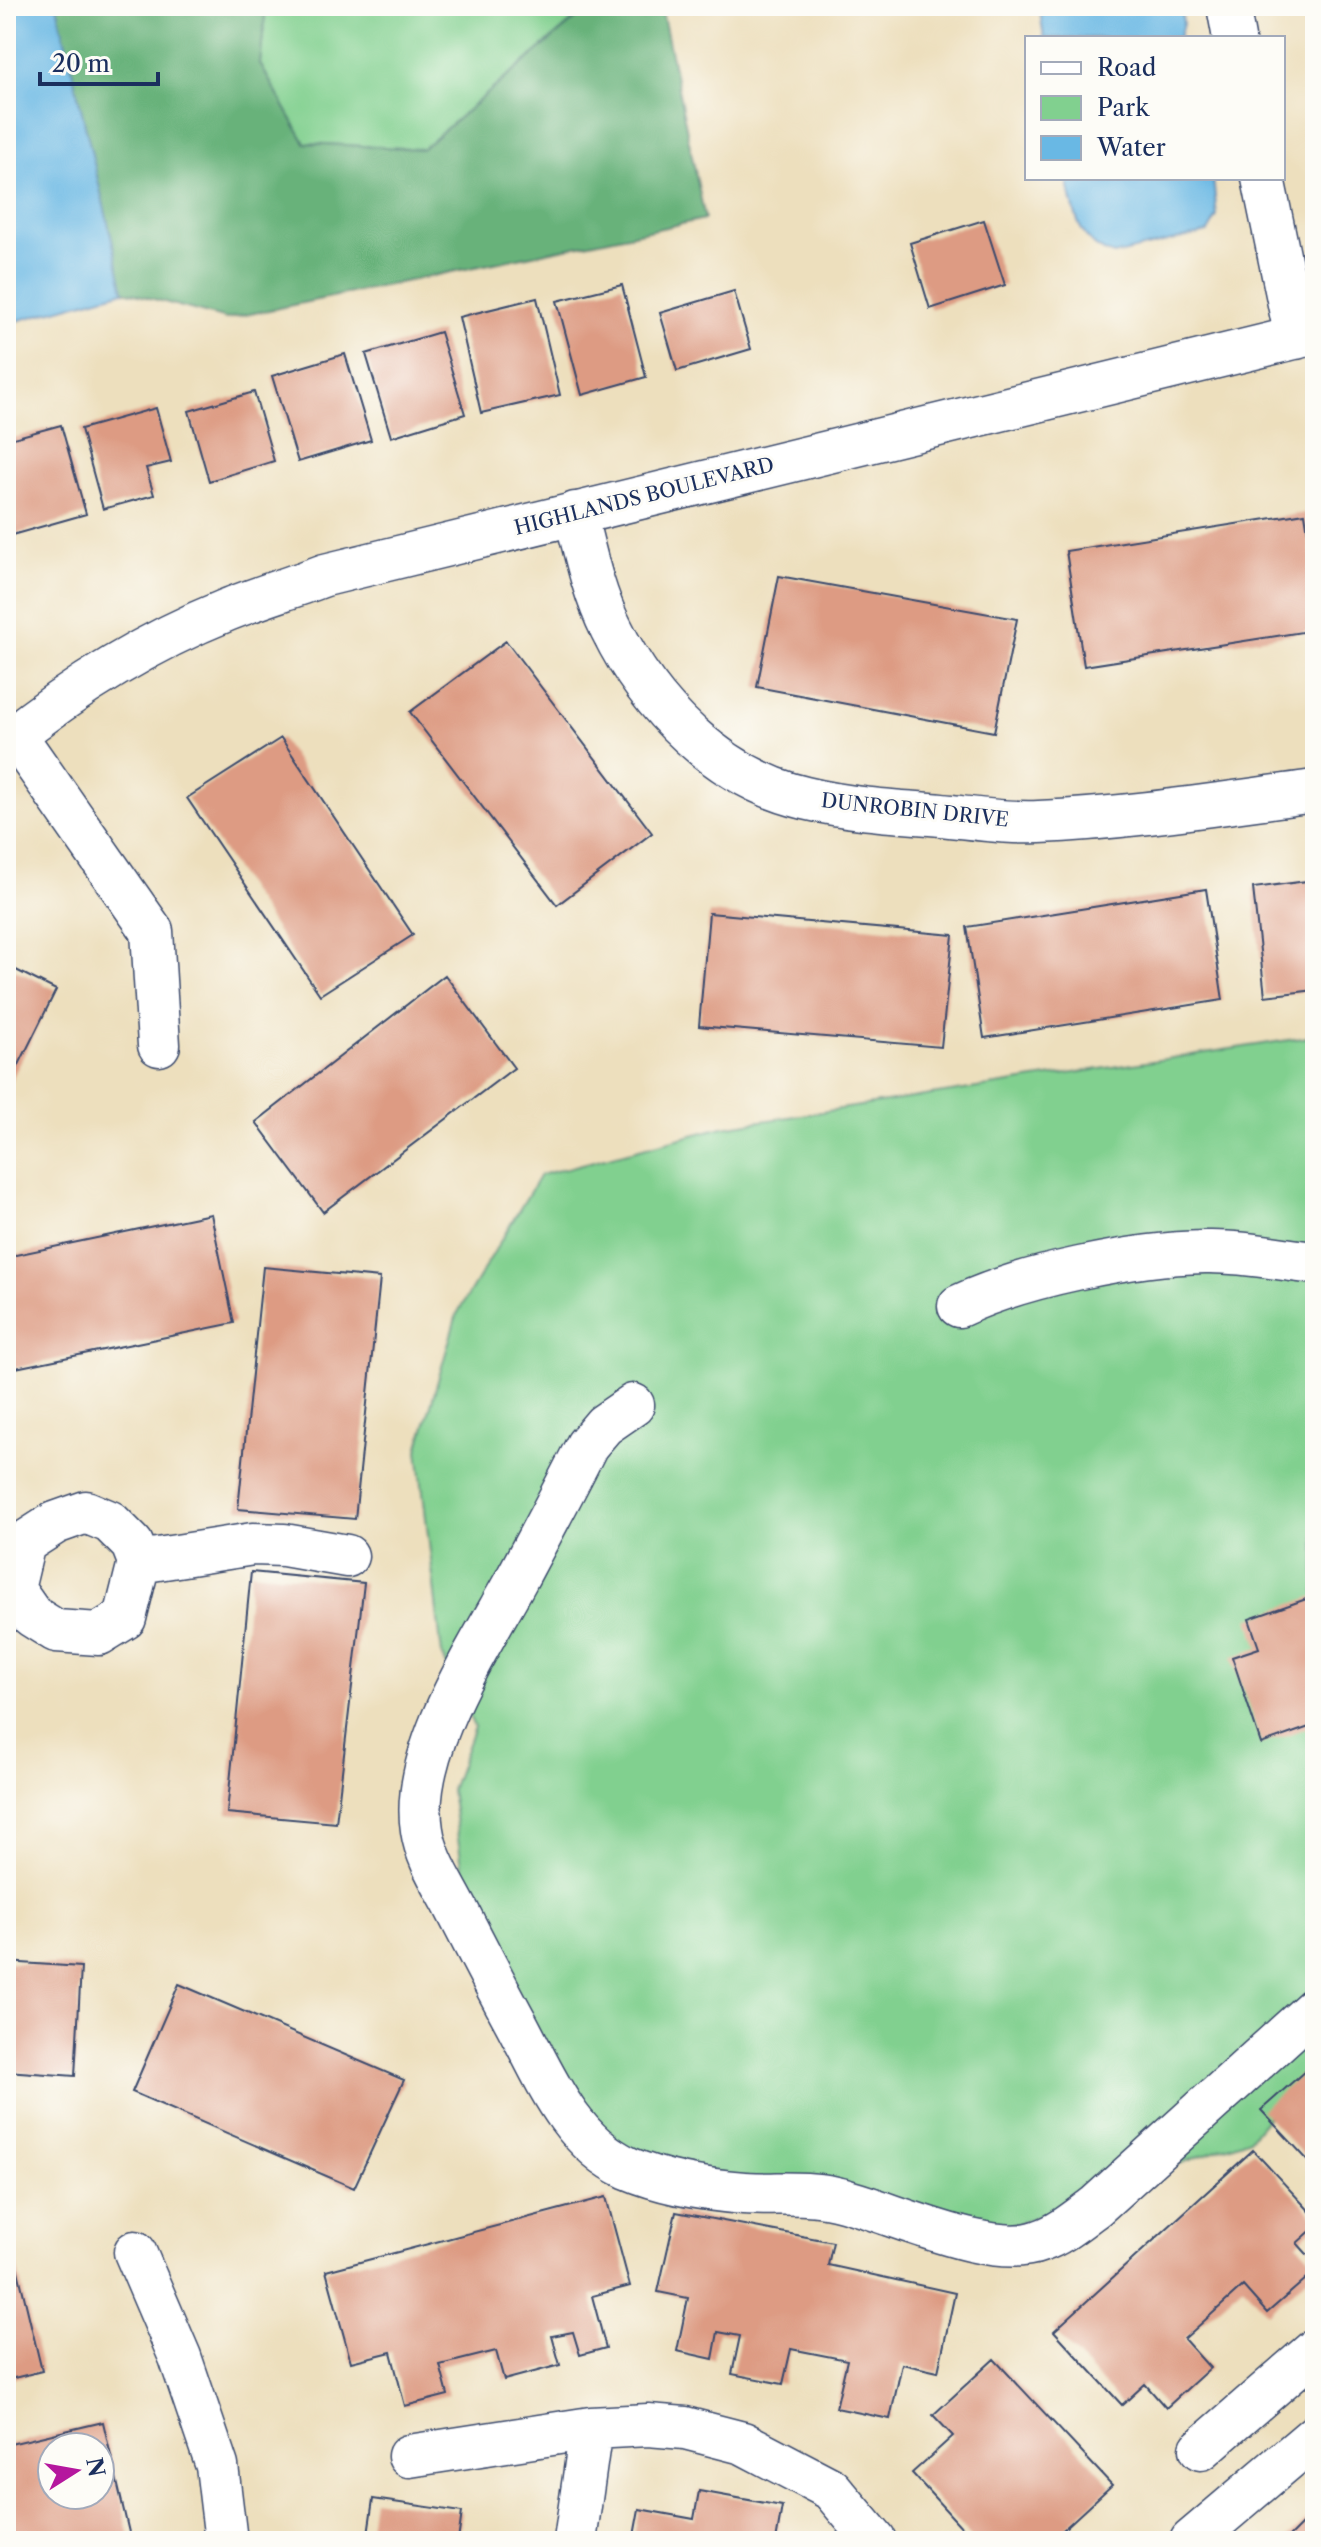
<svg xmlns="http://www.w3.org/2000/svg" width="1321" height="2547" viewBox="0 0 1321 2547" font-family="'Libre Caslon Text',serif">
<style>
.green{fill:#81d08f;stroke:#4e8076;stroke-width:2}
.forest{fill:#68b27a;stroke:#42706c;stroke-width:2}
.water{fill:#69b8e4;stroke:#4274a1;stroke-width:2}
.building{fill:#dd9b83;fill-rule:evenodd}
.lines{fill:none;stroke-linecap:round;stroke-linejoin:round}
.minor-casing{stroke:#3a496c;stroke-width:45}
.minor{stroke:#fff;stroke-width:42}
.labels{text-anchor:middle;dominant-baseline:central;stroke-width:6;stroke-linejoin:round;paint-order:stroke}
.street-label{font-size:20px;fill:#1b2f5e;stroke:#fdfcf7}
</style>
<rect width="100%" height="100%" fill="#fdfcf7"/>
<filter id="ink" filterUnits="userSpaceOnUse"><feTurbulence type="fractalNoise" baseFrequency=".0125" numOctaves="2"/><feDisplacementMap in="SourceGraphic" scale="16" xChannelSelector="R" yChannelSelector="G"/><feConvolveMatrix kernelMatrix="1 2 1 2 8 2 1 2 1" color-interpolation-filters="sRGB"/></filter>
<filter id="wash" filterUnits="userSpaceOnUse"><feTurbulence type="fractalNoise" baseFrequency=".006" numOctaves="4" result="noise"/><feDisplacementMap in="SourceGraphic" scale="32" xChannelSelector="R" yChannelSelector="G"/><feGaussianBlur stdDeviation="1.8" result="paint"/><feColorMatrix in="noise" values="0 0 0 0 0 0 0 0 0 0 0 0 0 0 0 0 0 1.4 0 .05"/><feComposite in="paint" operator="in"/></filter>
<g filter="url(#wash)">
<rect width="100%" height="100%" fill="#eddfbd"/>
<path class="green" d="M266 6H573L577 17 422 149 305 143 260 64Z
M1315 1036V2061L1250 2138 1000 2230 647 2176 544 2098 475 1954 451 1790 474 1727 442 1654 418 1450 457 1314 540 1175 723 1127Z"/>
<path class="forest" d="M57 6H266L260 64 305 143 422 149 577 18 573 6H661L705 219 226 319 124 291Z"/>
<path class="water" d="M6 6H57L124 291 6 324Z
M1039 6H1181L1183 24 1179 38H1044Z
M1067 178H1213L1217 216 1208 232 1114 255C1077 244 1074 211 1067 178Z"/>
<g id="blocks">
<path class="building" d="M984 220 1005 285 930 309 910 243Z
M622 285 646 377 582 395 557 301Z
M734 291 751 349 677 371 660 313Z
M537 298 560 395 481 413 459 317Z
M440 332 465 414 391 437 366 354Z
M345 354 371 440 298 462 272 376Z
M254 392 274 461 209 481 189 411Z
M156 408 171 462 146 468 154 495 103 509 81 429Z
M61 425 86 514 12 535 6 514V440Z
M1305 513 1315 578V630L1084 666 1066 551Z
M779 576 1017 619 994 732 757 687Z
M506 641 652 833 557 905 410 712Z
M281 738 413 935 320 995 187 798Z
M1315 880V990L1265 996 1253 888Z
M1206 889 1223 1000 984 1038 967 927Z
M709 913 953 935 941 1047 699 1026Z
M6 965 56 990 6 1091Z
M445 975 514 1068 323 1212 256 1122Z
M211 1214 234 1323 6 1370V1257Z
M263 1267 380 1278 355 1519 238 1509Z
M251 1572 364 1583 336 1823 227 1813Z
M1315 1596V1725L1261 1744 1232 1657 1259 1648 1249 1619Z
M6 1962 81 1967 75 2076 6 2071Z
M179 1984 404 2080 354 2188 132 2092Z
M1315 2062V2168L1261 2110Z
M1253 2150 1315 2217V2227L1297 2243 1315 2263V2271L1267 2313 1243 2286 1184 2339 1210 2368 1166 2408 1145 2384 1122 2405 1054 2331Z
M606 2197 630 2286 592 2296 606 2348 580 2355 573 2332 552 2336 560 2365 504 2380 496 2351 440 2365 448 2395 405 2406 391 2352 351 2362 326 2271Z
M676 2212 833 2242 828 2265 955 2293 938 2372 902 2364 890 2419 836 2408 847 2360 791 2349 783 2384 732 2374 740 2336 718 2332 713 2359 677 2351 688 2298 658 2292Z
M6 2221 42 2371 6 2380Z
M994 2359 1112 2485 1051 2541H974L912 2473 953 2436 933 2415Z
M103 2422 131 2541H9L6 2445ZM52 2447H100V2495H52Z
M699 2491 782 2506 776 2541H633L639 2509 694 2519Z
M373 2499 462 2512 458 2541H367Z
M1315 2511V2541H1285Z"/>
</g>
</g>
<g filter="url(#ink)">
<use href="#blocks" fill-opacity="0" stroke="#3a496c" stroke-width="2"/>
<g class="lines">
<defs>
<path id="minor" d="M1228 6 1234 38
M1263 178 1296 338
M575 513C585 552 593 592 611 628 649 706 719 778 805 798 846 808 888 811 930 814 966 817 1003 824 1039 822 1131 818 1223 803 1315 791
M15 735 152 931 159 1045
M6 742C72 689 148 642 227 610 259 597 293 587 325 575L1315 333
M959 1306C1022 1276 1135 1253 1205 1252 1242 1251 1278 1259 1315 1263
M633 1405 604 1425 587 1445C564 1491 540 1535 516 1580 480 1646 409 1752 422 1830 426 1858 443 1883 456 1908 475 1945 494 1982 514 2019 544 2074 568 2140 628 2168 663 2183 706 2190 744 2193 775 2195 805 2191 836 2198 889 2210 990 2261 1040 2241 1061 2234 1078 2219 1096 2206L1315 2008
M86 1512 110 1522 132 1544 139 1562 125 1618 99 1634 56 1631 32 1616 13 1589 24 1543 55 1523Z
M139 1562 253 1544 284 1545 347 1556
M135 2252 180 2357 217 2466 226 2541
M1201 2449 1315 2350
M409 2456 591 2428 648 2425 685 2428 743 2443 831 2489 875 2541
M575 2541 591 2428
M1191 2541 1315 2436"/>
</defs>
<use href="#minor" class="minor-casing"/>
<use href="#minor" class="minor"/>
</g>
</g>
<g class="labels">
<g class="street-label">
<text transform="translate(644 496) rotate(-14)">HIGHLANDS BOULEVARD</text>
<text transform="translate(915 810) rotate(6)">DUNROBIN DRIVE</text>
</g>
</g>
<rect width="1321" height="2547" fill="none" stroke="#fdfcf7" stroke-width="32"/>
<rect x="1025" y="36" width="260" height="144" fill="#fdfcf7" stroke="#a3aaba" stroke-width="2"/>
<rect x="1041" y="62" width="40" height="12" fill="#ffffff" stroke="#a3aaba" stroke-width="2"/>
<text x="1097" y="76" font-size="24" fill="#1b2f5e">Road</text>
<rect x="1041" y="96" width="40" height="24" fill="#81d08f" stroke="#a3aaba" stroke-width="2"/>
<text x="1097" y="116" font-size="24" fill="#1b2f5e">Park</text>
<rect x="1041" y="136" width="40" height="24" fill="#69b8e4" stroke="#a3aaba" stroke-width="2"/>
<text x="1097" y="156" font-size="24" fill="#1b2f5e">Water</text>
<g transform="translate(76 2471) rotate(79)"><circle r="38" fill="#fdfcf7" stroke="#a3aaba" stroke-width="2"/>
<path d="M0-6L14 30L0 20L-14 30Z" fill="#b5179e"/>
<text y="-12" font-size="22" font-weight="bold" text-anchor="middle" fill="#1b2f5e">N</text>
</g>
<path d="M40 72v12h118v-12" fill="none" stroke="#1b2f5e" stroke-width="4"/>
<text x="52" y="72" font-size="24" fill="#1b2f5e" stroke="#fdfcf7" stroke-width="6" paint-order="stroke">20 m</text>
</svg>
